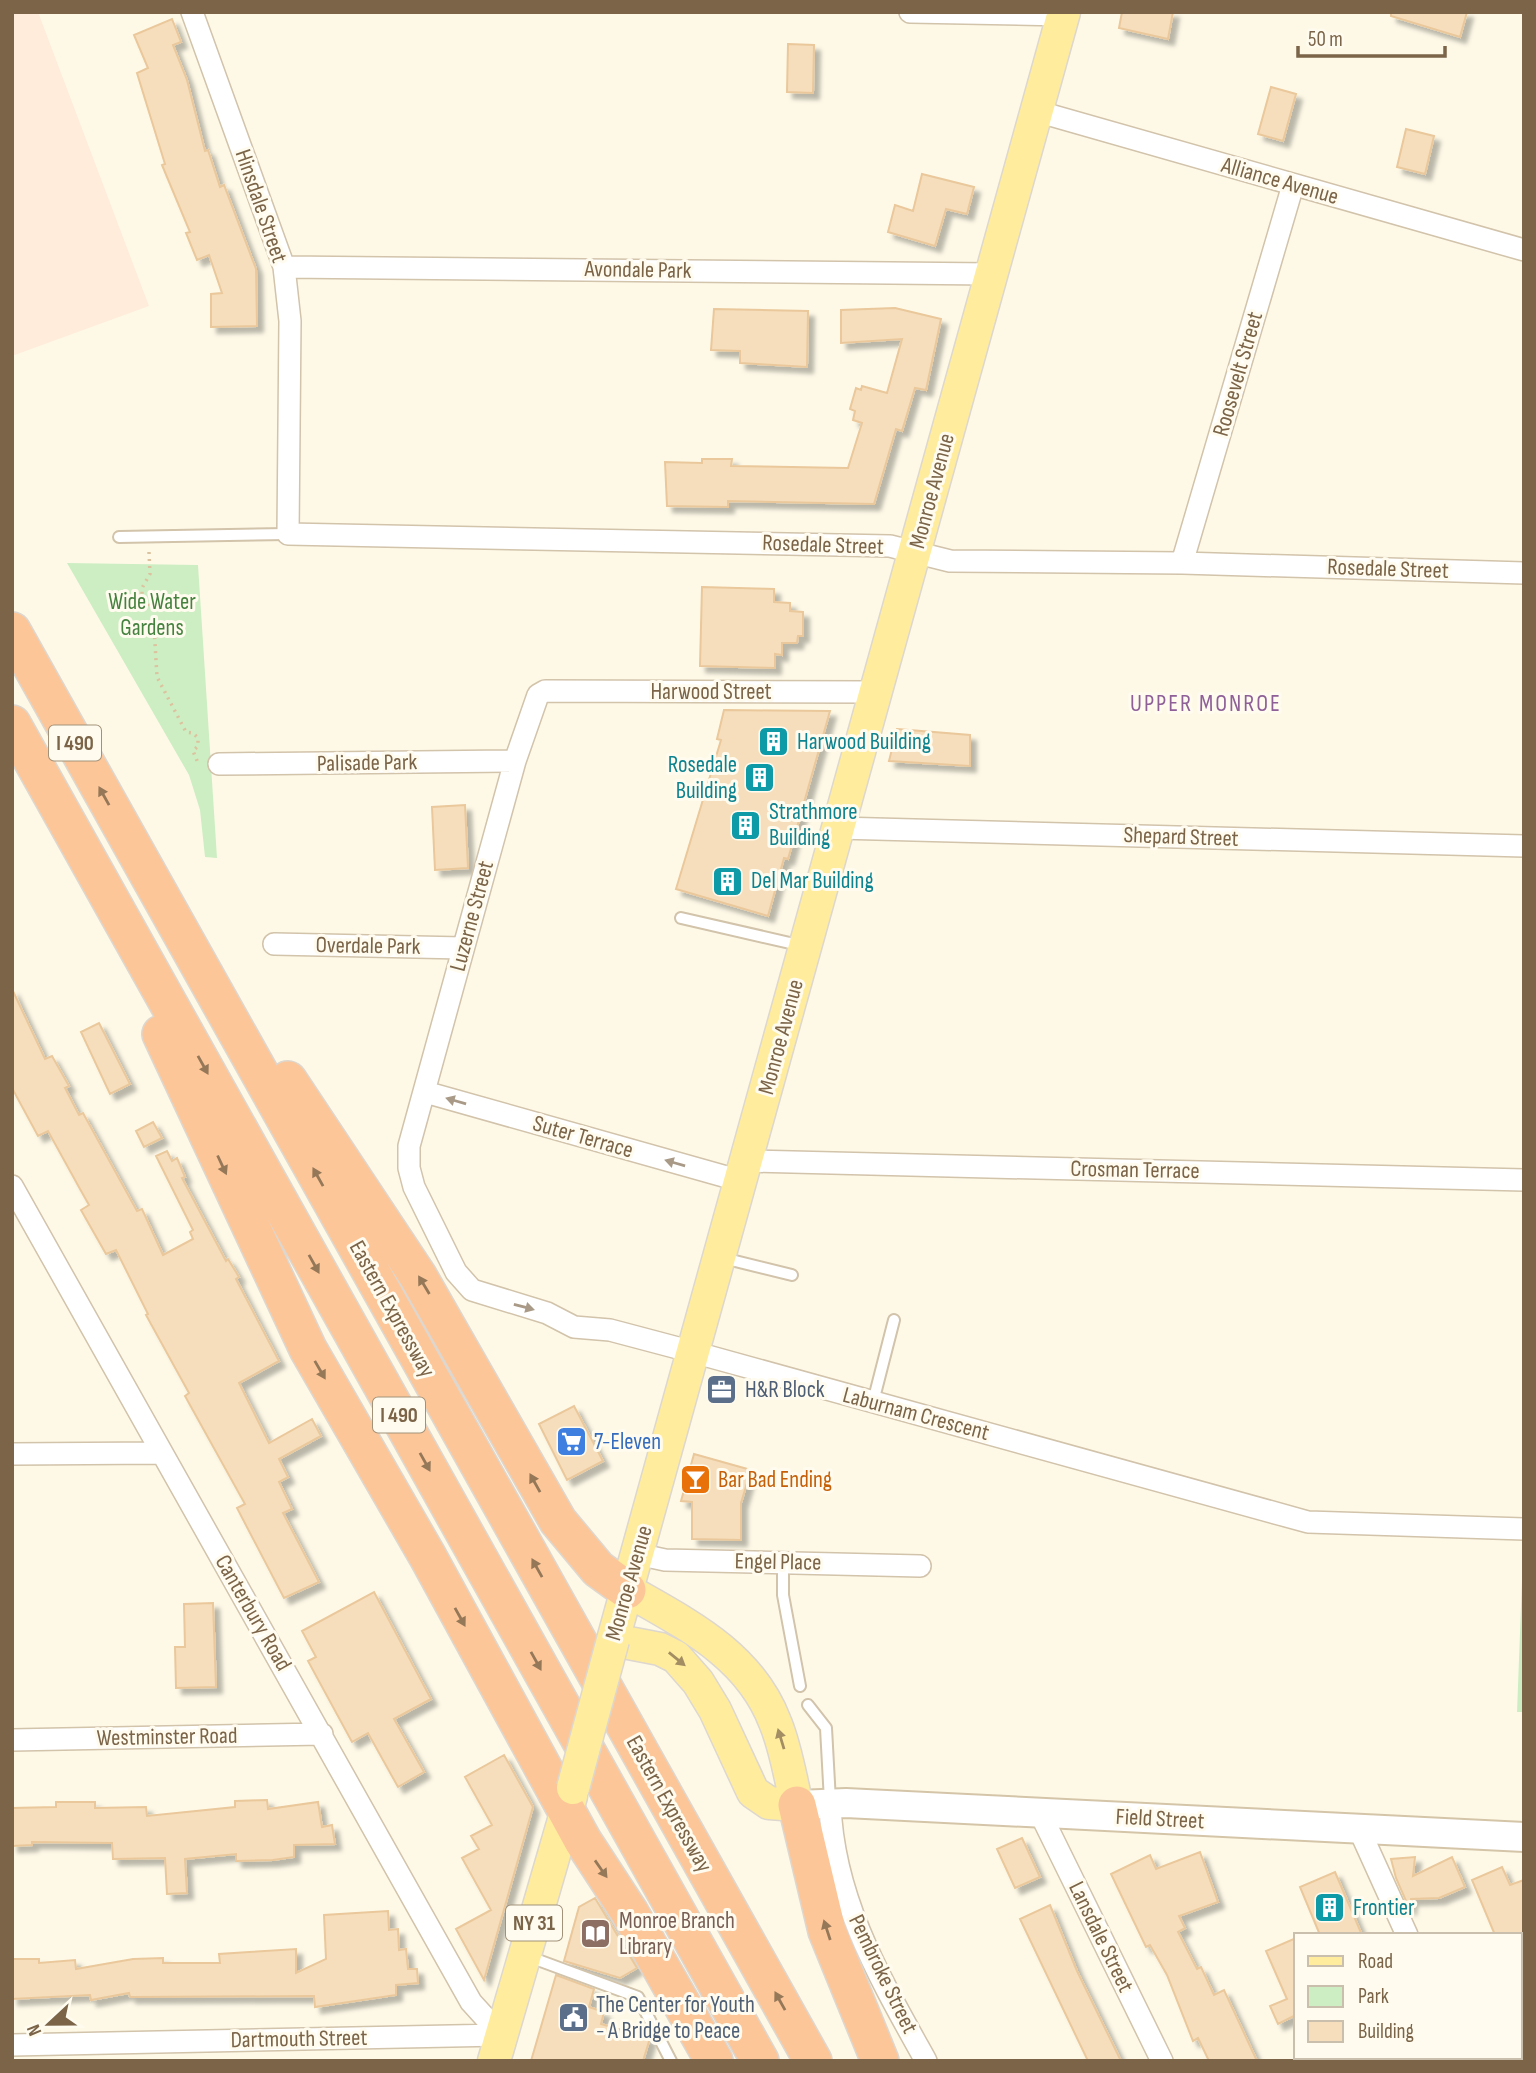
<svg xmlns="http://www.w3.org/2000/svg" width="1536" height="2073" viewBox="0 0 1536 2073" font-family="'Sofia Sans Condensed',sans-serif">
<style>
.commercial{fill:#ffecda}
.green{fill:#cdeec3}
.building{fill:#f6debc;stroke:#eac89b;stroke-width:2;filter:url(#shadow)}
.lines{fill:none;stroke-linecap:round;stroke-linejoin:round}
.lane-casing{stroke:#d2c3ab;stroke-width:14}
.street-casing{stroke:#d2c3ab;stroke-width:24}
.secondary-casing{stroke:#d5c5a8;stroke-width:32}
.primary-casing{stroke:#ddd7cf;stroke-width:35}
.highway-casing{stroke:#ddd7cf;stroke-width:40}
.path{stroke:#dcc29e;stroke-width:3.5;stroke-dasharray:2 5;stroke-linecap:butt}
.lane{stroke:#fff;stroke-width:10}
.street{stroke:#fff;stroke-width:21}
.secondary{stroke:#fff;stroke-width:28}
.primary{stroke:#ffed9d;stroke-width:32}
.highway{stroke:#fdc699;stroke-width:37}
.primary-bridge-casing{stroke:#ddd7cf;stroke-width:35;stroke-linecap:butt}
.primary-bridge{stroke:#ffed9d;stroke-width:32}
.oneway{fill:#957858}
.oneway2{fill:#a99a88}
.oneway3{fill:#a38d62}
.labels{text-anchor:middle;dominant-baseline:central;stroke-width:6;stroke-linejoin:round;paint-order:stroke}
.shield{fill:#fffcef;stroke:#a3927a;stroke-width:2}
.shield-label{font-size:21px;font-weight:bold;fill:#7b6448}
.street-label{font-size:23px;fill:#7b6448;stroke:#fffcef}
.park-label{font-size:23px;fill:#46823f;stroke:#fffcef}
.culture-label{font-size:23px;fill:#0d838f;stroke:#fffcef;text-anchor:start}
.service-label{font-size:23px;fill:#4e5e75;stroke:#fffcef;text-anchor:start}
.shop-label{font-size:23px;fill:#366cbe;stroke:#fffcef;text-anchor:start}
.food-label{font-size:23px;fill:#c56008;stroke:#fffcef;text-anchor:start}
.education-label{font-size:23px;fill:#785e54;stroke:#fffcef;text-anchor:start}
.neighbourhood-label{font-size:24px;letter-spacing:2px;fill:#8e6097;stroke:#fffcef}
</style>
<defs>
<filter id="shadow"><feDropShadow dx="6" dy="6" stdDeviation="2" flood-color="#0004"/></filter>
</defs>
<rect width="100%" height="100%" fill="#fef9e7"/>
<path class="commercial" d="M12 12H38L149 306 12 356Z"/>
<path class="green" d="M67 563 198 565 217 858 205 857 200 810 189 775Z
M1523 1553H1524V1712H1517Z"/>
<path class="building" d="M1122 12H1173L1168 39 1119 28Z
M1391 12H1467L1460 37 1391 16Z
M172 19 181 42 173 45 187 80 205 151 208 150 220 187 224 185 256 269 257 326 211 327V294L222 293 209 255 197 260 186 233 190 232 162 165 165 164 137 73 148 68 134 35Z
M788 44 814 45 813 93 787 92Z
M1271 87 1296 94 1283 141 1258 134Z
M1406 129 1434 136 1425 174 1397 167Z
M922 174 974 187 967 214 946 209 935 246 888 232 895 205 913 211Z
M895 308 941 319 926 390 915 388 902 431 896 429 874 504 728 501V507L667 506 665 462 702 463V459H732L731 466 848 468 862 423 853 420 855 411 850 409 856 388 861 390 862 386 887 393 902 339 841 343V310Z
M714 309 808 311 807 367 740 363V351L711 350Z
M702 587 774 589V602L790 603V611L803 612V636H798L797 643H782V655L775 654V668L700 666Z
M724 710 830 711 788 859 784 858 768 916 676 889 721 740 717 739Z
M897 729 970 735V766L889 761Z
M465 805 468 868 435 870 432 807Z
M12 989 45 1059 52 1056 69 1086 65 1088 79 1115 83 1113 137 1211 142 1209 163 1255 193 1239 190 1232 193 1230 156 1156 167 1151 172 1161 177 1158 185 1177 182 1178 226 1261 228 1259 239 1277 236 1279 279 1361 239 1383 269 1443 312 1419 321 1436 279 1459 288 1477 279 1482 292 1509 283 1513 319 1582 284 1598 237 1508 245 1504 185 1396 189 1393 146 1315 148 1314 116 1250 106 1254 81 1210 89 1205 80 1189 48 1131 38 1136 12 1088Z
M99 1023 130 1084 110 1094 81 1032Z
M153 1122 162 1138 144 1147 136 1131Z
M574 1406 603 1461 567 1480 539 1424Z
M694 1454 751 1470 741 1503V1540L692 1539V1502L681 1501Z
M374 1592 431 1699 394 1719 424 1772 398 1787 368 1733 352 1742 308 1661 316 1657 302 1631Z
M213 1603 216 1687 176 1688 175 1647H185L184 1604Z
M504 1755 533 1807 484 1980 456 1929 491 1910 462 1858 479 1849 471 1836 492 1825 465 1777Z
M267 1800 268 1809 318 1802 322 1827 332 1825 335 1844 294 1845V1857L273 1860 236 1861V1854L185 1859 187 1893 167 1894 165 1858 113 1859 112 1843 32 1842V1845L12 1846V1808L56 1807V1802H95V1808L146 1807 147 1816 235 1807V1801Z
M1022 1838 1040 1877 1015 1888 997 1849Z
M1200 1852 1218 1902 1179 1916 1185 1928 1178 1932 1197 1969 1201 1967 1214 1995 1224 1990 1257 2061H1209L1198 2038 1193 2041 1167 1975 1150 1945 1146 1947 1111 1874 1150 1855 1156 1869Z
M1415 1857 1413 1876 1452 1857 1465 1887 1439 1898 1411 1899 1410 1910 1396 1878 1391 1859Z
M1502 1867 1510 1885 1524 1880V1935H1495L1472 1880Z
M1335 1872 1362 1935H1320L1300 1887Z
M595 1898 637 1968 620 1978 564 1961 579 1907Z
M1050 1905 1077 1971 1121 2061H1088L1020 1919Z
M388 1911 389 1930 398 1929 399 1950 406 1949 408 1969H417L418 1983 396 1985V1995L315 2007 314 1996 130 1997 129 1993 91 2000 90 1995 12 1999V1959H39V1963L75 1960 76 1969 133 1959 163 1958V1963H220L219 1954 296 1949V1973L326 1959 324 1915Z
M1296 1938V2021L1294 2016 1278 2024 1270 2006 1287 1999 1266 1951Z
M556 1975 594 1989 589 2007 604 2012 601 2024 650 2038 643 2061H531Z"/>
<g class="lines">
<defs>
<path id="lane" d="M119 537 288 534
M681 918 803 946
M723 1258 792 1275
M873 1402 894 1320
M783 1563V1595L800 1686
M808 1705 826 1728 830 1801
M527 1956 638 1997 671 2061"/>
<path id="street" d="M192 12 284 267 290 321 288 534 890 546 950 561 1182 563 1524 573
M910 12 1064 15
M1036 111 1524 250
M284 267 992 274
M1182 563 1293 185
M877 692 545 691 538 695 515 761 409 1146V1168L414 1187 456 1272 472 1290 547 1313 574 1327 610 1330 693 1352 1308 1522 1524 1529
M219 764 515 761
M838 828 1524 846
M274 944 463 948
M425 1092 741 1181
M747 1161 1524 1180
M12 1186 471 2002 501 2035
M12 1454 162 1453
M637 1554 665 1560 920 1566
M12 1740 322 1734
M830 1804C833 1899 881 1980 926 2061
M1040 1813 1162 2061
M1359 1829 1407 1935
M12 2045 501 2035
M1462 2057 1463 2061"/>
<path id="secondary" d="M797 1805 846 1803 1524 1837"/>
<path id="primary" d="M627 1590C686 1624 749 1654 775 1722 786 1748 790 1777 797 1805L769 1803 753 1792 715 1710 698 1682 676 1657 660 1649 613 1640 1064 12
M494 2061 571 1796"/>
<path id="highway" d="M12 631 813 2061
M12 724 760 2061
M161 1034 308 1349 428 1557 583 1841 630 1913 714 2061
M288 1080 418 1276 558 1521 598 1569 627 1590
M797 1805 827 1931 880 2061"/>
</defs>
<use href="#lane" class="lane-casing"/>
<use href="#street" class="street-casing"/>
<use href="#secondary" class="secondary-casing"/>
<use href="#primary" class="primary-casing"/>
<use href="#highway" class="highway-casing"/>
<path class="path" d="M149 552 150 574 142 588V595L153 610 157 677 186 732 193 733 198 738V746L193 751 198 763"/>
<use href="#lane" class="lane"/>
<use href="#street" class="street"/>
<use href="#secondary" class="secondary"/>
<use href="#primary" class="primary"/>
<use href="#highway" class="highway"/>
<defs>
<path id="primary-bridge" d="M573 1788 613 1640"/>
</defs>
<use href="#primary-bridge" class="primary-bridge-casing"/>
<use href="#primary-bridge" class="primary-bridge"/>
</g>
<defs><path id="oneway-solid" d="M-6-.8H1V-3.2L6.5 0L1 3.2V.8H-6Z" transform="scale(1.75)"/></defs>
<g class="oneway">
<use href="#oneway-solid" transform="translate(104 796) rotate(-119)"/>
<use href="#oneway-solid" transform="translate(203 1065) rotate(61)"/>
<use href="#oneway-solid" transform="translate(222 1165) rotate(65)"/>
<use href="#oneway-solid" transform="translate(318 1177) rotate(-119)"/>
<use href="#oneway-solid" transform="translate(314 1264) rotate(61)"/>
<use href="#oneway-solid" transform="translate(424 1285) rotate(-121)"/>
<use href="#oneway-solid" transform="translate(320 1370) rotate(60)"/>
<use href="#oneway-solid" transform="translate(425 1462) rotate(61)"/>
<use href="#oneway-solid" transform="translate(535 1483) rotate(-119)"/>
<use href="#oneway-solid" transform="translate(537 1568) rotate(-119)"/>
<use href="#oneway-solid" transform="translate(460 1617) rotate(61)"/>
<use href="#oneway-solid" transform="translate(536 1661) rotate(61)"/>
<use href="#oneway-solid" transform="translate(601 1869) rotate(55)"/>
<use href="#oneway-solid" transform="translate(827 1930) rotate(-108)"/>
<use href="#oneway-solid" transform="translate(780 2001) rotate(-119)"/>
</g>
<g class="oneway2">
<use href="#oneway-solid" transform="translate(456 1101) rotate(-164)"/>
<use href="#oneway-solid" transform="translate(675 1163) rotate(-164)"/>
<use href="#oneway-solid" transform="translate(524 1307) rotate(15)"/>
</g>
<g class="oneway3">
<use href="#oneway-solid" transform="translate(677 1659) rotate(39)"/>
<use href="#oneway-solid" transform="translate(781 1739) rotate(-107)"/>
</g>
<defs>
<symbol id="building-square" viewBox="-11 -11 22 22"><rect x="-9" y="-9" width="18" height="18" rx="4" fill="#0f9aa8" stroke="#fffcef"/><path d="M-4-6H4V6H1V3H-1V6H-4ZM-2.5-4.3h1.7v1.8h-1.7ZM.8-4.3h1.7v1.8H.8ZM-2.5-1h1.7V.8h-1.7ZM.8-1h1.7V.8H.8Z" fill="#fff"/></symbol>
<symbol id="office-square" viewBox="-11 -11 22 22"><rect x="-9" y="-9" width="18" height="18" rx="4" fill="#5c6f8a" stroke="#fffcef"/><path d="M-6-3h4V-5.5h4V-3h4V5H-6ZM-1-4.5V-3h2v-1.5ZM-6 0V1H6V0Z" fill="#fff"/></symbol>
<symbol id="supermarket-square" viewBox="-11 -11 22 22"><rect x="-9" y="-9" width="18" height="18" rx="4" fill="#3f7fe0" stroke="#fffcef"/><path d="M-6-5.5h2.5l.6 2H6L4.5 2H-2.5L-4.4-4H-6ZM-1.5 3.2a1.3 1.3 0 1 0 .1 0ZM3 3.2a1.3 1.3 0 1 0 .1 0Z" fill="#fff"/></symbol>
<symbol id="bar-square" viewBox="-11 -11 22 22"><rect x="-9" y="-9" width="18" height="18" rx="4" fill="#e8710a" stroke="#fffcef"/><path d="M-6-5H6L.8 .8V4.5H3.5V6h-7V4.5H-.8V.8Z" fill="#fff"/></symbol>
<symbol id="library-square" viewBox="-11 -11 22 22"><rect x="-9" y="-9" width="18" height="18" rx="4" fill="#8d6e63" stroke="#fffcef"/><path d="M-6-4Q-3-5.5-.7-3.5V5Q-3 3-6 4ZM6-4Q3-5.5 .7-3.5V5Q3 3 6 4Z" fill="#fff"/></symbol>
<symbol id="civic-square" viewBox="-11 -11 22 22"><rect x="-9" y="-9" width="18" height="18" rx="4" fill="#5c6f8a" stroke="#fffcef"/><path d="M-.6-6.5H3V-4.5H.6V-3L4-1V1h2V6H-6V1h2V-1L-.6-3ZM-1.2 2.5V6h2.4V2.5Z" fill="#fff"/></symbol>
</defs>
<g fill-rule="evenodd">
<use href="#building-square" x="756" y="724" width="35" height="35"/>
<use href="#building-square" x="742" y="760" width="35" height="35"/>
<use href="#building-square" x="728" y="808" width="35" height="35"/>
<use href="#building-square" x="710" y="864" width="35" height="35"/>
<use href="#office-square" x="704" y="1372" width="35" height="35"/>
<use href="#supermarket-square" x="554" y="1424" width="35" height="35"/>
<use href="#bar-square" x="678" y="1462" width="35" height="35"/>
<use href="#building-square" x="1312" y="1890" width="35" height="35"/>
<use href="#library-square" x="578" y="1916" width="35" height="35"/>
<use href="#civic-square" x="556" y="2000" width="35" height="35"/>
</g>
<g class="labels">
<g class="shield">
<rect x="49" y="725.5" width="52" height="35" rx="5"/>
<rect x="373" y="1397.5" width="52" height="35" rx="5"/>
<rect x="506" y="1905.5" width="56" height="35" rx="5"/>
</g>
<g class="shield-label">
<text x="75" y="743">I 490</text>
<text x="399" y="1415">I 490</text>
<text x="534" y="1923">NY 31</text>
</g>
<g class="street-label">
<text transform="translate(1280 181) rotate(16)">Alliance Avenue</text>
<text transform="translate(261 206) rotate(71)">Hinsdale Street</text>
<text transform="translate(638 270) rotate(1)">Avondale Park</text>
<text transform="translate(1238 374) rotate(-74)">Roosevelt Street</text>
<text transform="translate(932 491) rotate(-75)">Monroe Avenue</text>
<text transform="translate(823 545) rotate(2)">Rosedale Street</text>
<text transform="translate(1388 569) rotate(2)">Rosedale Street</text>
<text x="711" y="692">Harwood Street</text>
<text transform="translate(367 763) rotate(-1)">Palisade Park</text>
<text transform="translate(1181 837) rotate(2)">Shepard Street</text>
<text transform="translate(472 916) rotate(-75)">Luzerne Street</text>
<text transform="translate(368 946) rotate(1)">Overdale Park</text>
<text transform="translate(781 1037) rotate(-75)">Monroe Avenue</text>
<text transform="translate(583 1137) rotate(16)">Suter Terrace</text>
<text transform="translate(1135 1170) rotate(1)">Crosman Terrace</text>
<text transform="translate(392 1309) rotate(61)">Eastern Expressway</text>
<text transform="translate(916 1414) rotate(15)">Laburnam Crescent</text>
<text transform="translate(778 1562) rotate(1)">Engel Place</text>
<text transform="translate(629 1583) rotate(-74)">Monroe Avenue</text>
<text transform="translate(253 1613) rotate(60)">Canterbury Road</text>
<text transform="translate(167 1737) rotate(-1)">Westminster Road</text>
<text transform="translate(669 1804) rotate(61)">Eastern Expressway</text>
<text transform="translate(1160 1819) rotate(3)">Field Street</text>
<text transform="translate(1101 1937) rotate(64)">Lansdale Street</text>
<text transform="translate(883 1974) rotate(64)">Pembroke Street</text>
<text transform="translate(299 2039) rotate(-1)">Dartmouth Street</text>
</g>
<g class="park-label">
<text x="152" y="602">Wide Water<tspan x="152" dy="26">Gardens</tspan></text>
</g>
<g class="culture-label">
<text x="797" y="742">Harwood Building</text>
<text x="737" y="765" text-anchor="end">Rosedale<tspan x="737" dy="26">Building</tspan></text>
<text x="769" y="812">Strathmore<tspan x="769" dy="26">Building</tspan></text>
<text x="751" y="881">Del Mar Building</text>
<text x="1353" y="1908">Frontier</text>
</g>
<g class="service-label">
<text x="745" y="1390">H&amp;R Block</text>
<text x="596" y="2005">The Center for Youth<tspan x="596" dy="26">- A Bridge to Peace</tspan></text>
</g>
<g class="shop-label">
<text x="594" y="1442">7-Eleven</text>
</g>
<g class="food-label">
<text x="718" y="1480">Bar Bad Ending</text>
</g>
<g class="education-label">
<text x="619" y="1921">Monroe Branch<tspan x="619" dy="26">Library</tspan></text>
</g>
<g class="neighbourhood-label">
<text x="1206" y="703">UPPER MONROE</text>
</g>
</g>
<rect width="1536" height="2073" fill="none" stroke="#7b6448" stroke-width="28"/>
<rect x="1294" y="1933" width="228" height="126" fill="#fffcef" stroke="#cabfac" stroke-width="2"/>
<rect x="1308" y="1956" width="35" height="10" fill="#ffed9d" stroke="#cabfac" stroke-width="2"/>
<text x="1358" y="1968" font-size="21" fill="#7b6448">Road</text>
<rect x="1308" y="1986" width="35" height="21" fill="#cdeec3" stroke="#cabfac" stroke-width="2"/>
<text x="1358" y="2003" font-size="21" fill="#7b6448">Park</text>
<rect x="1308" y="2021" width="35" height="21" fill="#f6debc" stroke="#cabfac" stroke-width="2"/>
<text x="1358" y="2038" font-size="21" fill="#7b6448">Building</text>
<g transform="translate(49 2024) rotate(248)" stroke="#fffcef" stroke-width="5" paint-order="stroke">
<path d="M0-5L12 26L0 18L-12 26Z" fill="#7b6448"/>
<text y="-10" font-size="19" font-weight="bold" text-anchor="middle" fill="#7b6448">N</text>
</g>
<path d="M1298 46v10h147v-10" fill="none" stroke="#7b6448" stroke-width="3.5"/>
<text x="1308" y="46" font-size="21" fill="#7b6448" stroke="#fffcef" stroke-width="5" paint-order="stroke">50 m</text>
</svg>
